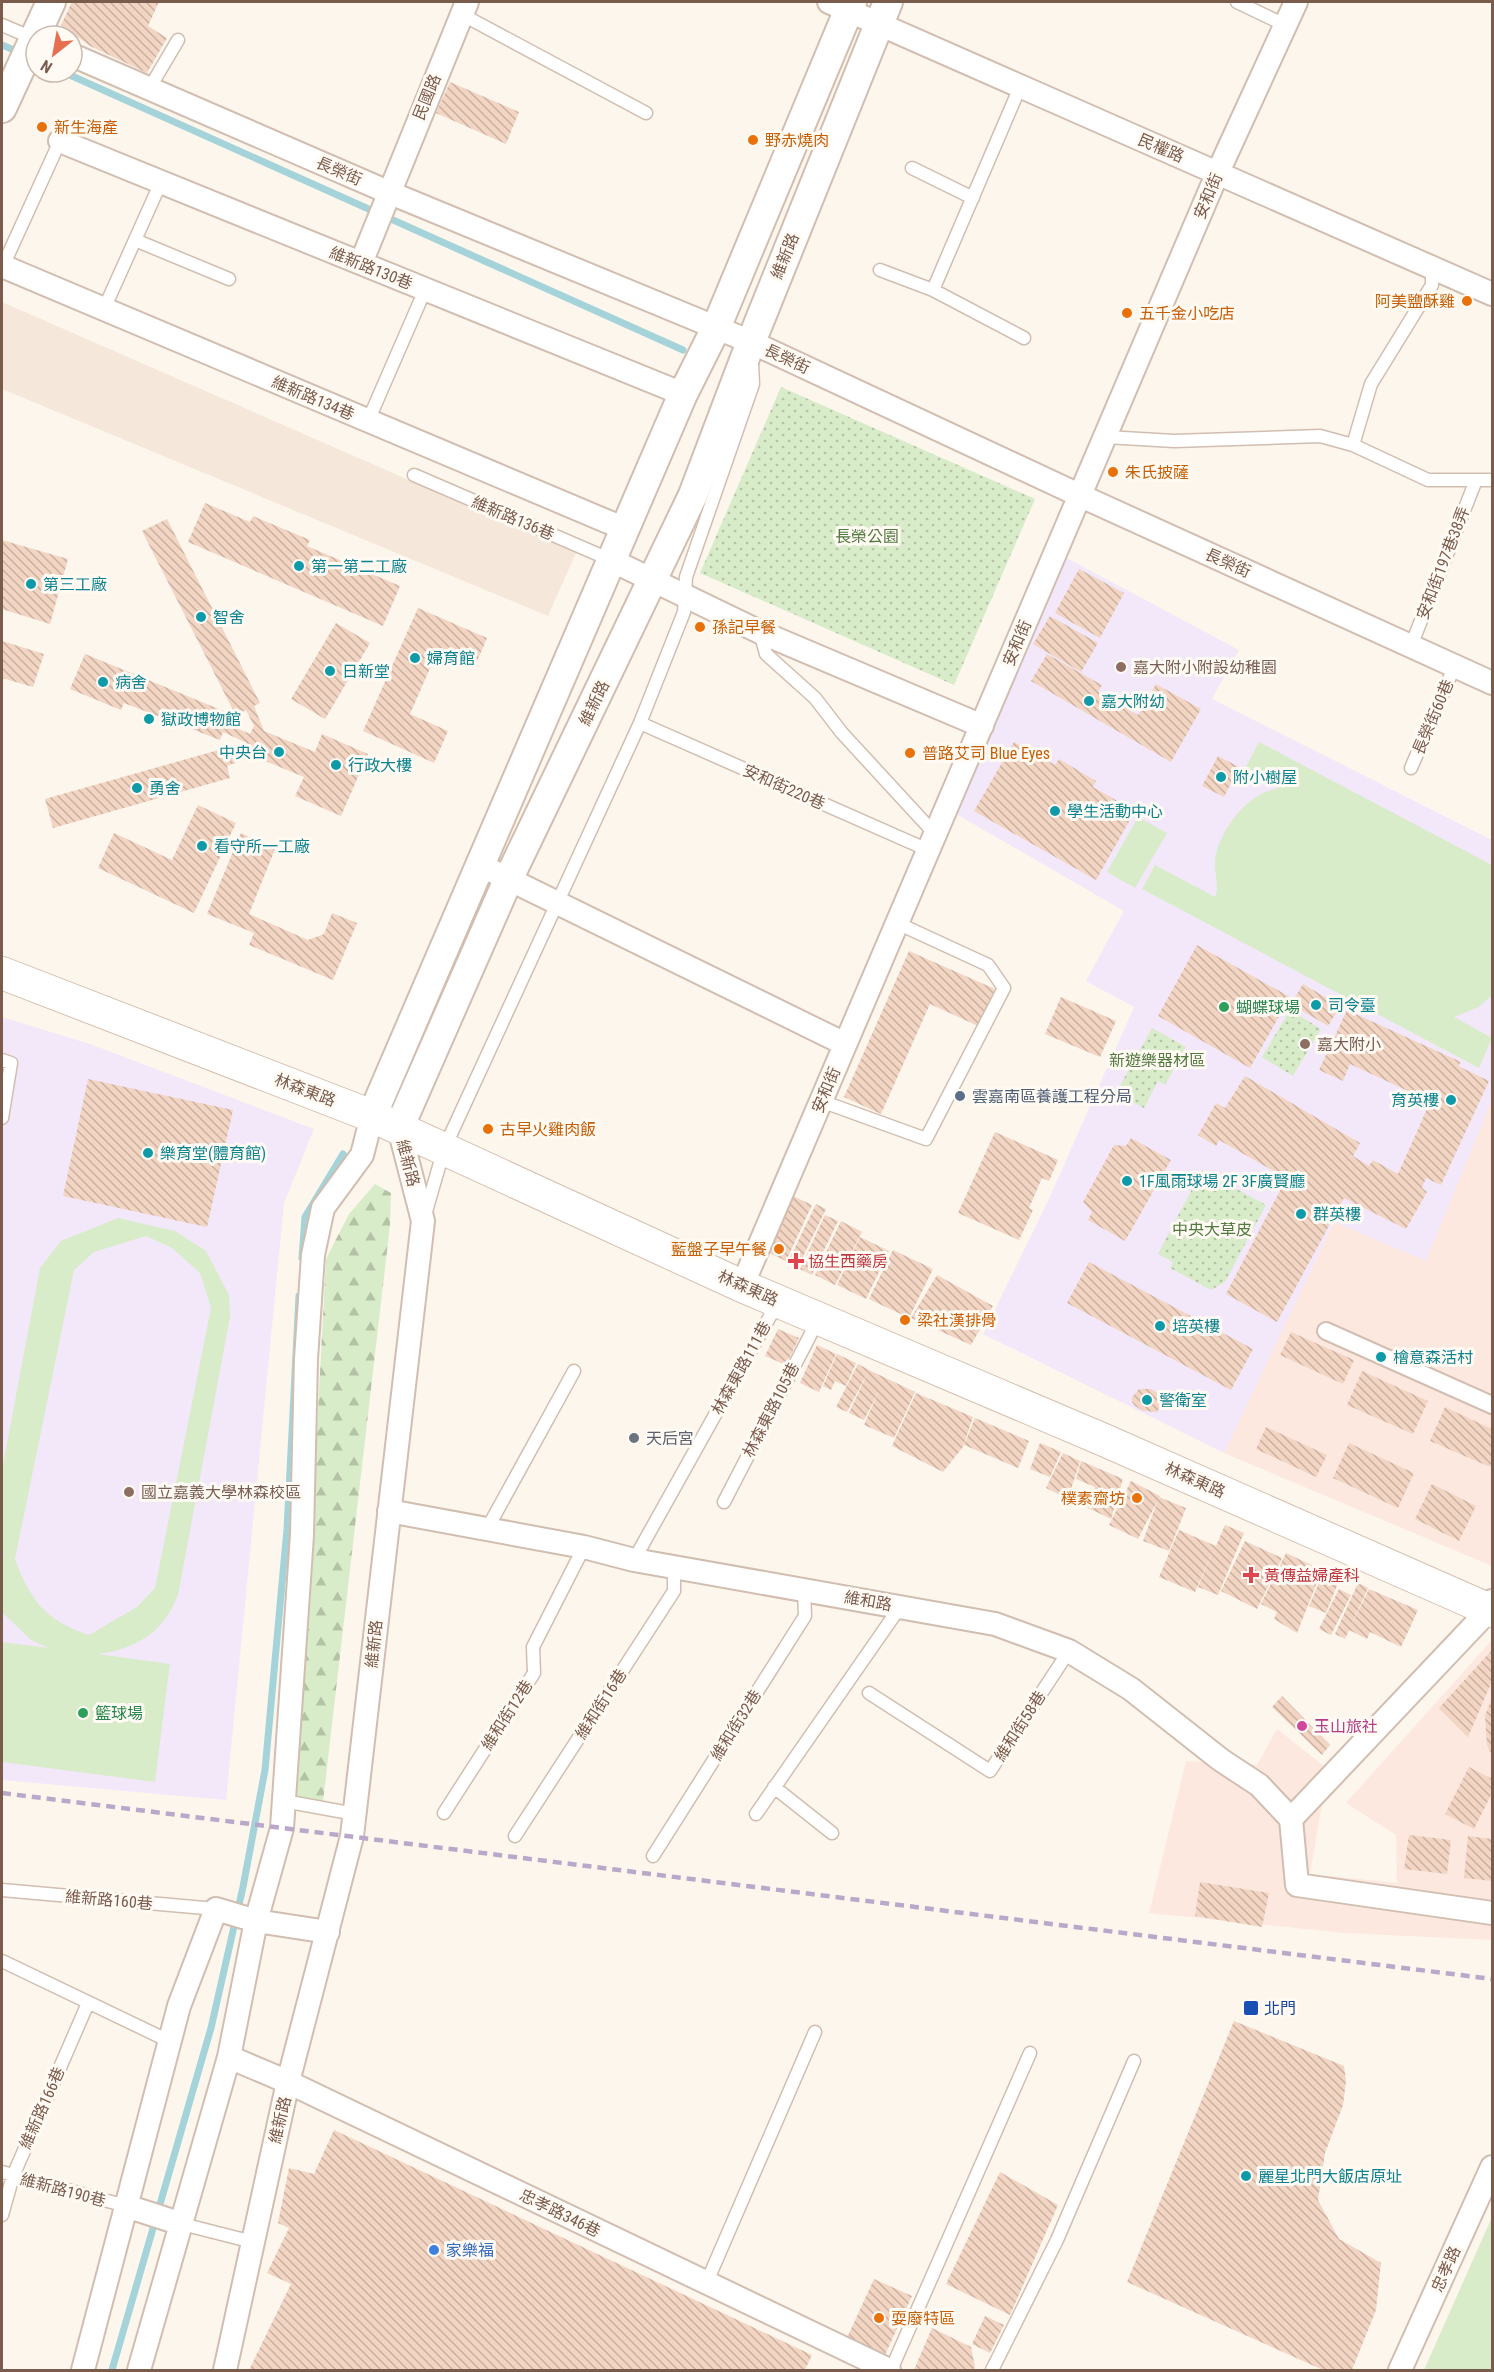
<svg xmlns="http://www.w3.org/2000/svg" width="1494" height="2372" viewBox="0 0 1494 2372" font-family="'Roboto Condensed','Noto Sans TC',sans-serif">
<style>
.residential{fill:#f5e8da}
.commercial{fill:#fde8e0}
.education{fill:#f3e8fa}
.green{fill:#d8ecc9;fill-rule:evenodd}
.forest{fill:url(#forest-firs)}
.park{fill:url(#park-dots)}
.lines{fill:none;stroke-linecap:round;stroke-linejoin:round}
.stream{stroke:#a5d3da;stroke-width:7}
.building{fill:url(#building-back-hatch)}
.service-casing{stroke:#d1beb0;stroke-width:15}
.pedestrian-casing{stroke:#d1beb0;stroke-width:20}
.minor-casing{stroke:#d1beb0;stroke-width:26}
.tertiary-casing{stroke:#d1beb0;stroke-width:32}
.secondary-casing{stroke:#d6c0b0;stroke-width:34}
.service{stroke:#fff;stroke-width:12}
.pedestrian{stroke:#fff;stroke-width:16}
.minor{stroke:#fff;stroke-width:22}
.tertiary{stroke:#fff;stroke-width:28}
.secondary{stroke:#fff;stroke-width:32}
.rail{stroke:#b9a8c9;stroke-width:4.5;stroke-dasharray:9 6;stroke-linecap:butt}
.food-dot{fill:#e8710a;stroke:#fffaf3;stroke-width:2}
.culture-dot{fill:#0f9aa8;stroke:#fffaf3;stroke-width:2}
.education-dot{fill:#8d6e63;stroke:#fffaf3;stroke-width:2}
.leisure-dot{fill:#2e9e5b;stroke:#fffaf3;stroke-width:2}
.service-dot{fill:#5c6f8a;stroke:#fffaf3;stroke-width:2}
.health-dot{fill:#e0444e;stroke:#fffaf3;stroke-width:2}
.worship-dot{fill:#6b7280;stroke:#fffaf3;stroke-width:2}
.hotel-dot{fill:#d1479c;stroke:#fffaf3;stroke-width:2}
.transit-dot{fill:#1a4fb4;stroke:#fffaf3;stroke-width:2}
.shop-dot{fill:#3f7fe0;stroke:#fffaf3;stroke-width:2}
.labels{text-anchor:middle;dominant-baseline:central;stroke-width:6;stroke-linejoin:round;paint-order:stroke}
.street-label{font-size:16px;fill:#7a5c4d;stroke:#fffaf3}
.food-label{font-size:16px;fill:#c56008;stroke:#fffaf3;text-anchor:start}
.park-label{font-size:16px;fill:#537a41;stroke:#fffaf3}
.culture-label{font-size:16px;fill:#0d838f;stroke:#fffaf3;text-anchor:start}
.education-label{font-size:16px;fill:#785e54;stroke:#fffaf3;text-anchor:start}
.leisure-label{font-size:16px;fill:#27864d;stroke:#fffaf3;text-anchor:start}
.service-label{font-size:16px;fill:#4e5e75;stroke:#fffaf3;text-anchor:start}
.health-label{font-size:16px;fill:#be3a42;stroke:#fffaf3;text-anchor:start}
.worship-label{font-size:16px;fill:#5b616d;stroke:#fffaf3;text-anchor:start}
.hotel-label{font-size:16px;fill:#b23c85;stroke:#fffaf3;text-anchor:start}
.transit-label{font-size:16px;fill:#164399;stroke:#fffaf3;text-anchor:start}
.shop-label{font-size:16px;fill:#366cbe;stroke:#fffaf3;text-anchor:start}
</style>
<defs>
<pattern id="forest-firs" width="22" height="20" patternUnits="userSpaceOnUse" patternTransform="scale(1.5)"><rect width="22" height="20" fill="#d8ecc9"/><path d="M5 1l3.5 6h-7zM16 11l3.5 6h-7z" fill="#b4c2a5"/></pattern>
<pattern id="park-dots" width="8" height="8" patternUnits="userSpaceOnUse" patternTransform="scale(1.5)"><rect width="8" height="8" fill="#d8ecc9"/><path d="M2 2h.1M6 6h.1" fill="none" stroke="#b4c2a5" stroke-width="1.8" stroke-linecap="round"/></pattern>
<pattern id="building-back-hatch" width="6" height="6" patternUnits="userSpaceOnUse" patternTransform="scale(1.5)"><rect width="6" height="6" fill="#f3d5c3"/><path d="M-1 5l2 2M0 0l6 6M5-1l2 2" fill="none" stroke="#cab0a1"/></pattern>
</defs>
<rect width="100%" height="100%" fill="#fdf6ec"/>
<path class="residential" d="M2 302 576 553 548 616 2 389Z"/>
<path class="commercial" d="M1492 1100V1566L1224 1453 1334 1222 1426 1260Z
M1492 1640V1940L1345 1933 1149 1913 1186 1761 1257 1765 1277 1729 1328 1769 1310 1874 1397 1883 1396 1835 1346 1803Z"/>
<path class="education" d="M1063 556 1239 650 1212 699 1492 840V1100L1426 1261 1334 1222 1224 1453 983 1334 1048 1201 1134 1007 1086 981 1124 911 951 811Z
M2 1017 90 1044 314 1129 284 1203 226 1800 2 1780Z"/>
<path class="green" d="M1259 742 1492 865V995L1479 1007 1454 1017 1492 1038 1479 1068 1142 889 1155 865 1215 897C1220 886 1214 874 1215 861 1217 839 1235 812 1253 799 1262 792 1272 790 1283 786L1246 767Z
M1138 817 1167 833 1135 888 1107 872Z
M118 1218 175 1231 206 1251 229 1295 230 1317 178 1595C174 1604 170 1613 164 1620 151 1640 120 1652 98 1654L170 1664 155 1782 2 1762V1642L49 1648 31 1640 2 1612V1470L40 1268 61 1241ZM146 1236 172 1248 200 1273 211 1308 155 1588 137 1607 89 1635C46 1621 30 1600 15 1559L74 1270 94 1252Z
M1492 2217V2370H1424Z"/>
<path class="forest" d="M375 1184 391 1193 390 1225 323 1802 285 1801 309 1583 326 1259 349 1214Z"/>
<path class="park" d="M781 387 1035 499 954 685 700 573Z
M1290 1010 1321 1029 1293 1076 1262 1057Z
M1152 1028 1186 1047 1165 1085 1158 1081 1144 1108 1116 1093Z
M1202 1170 1266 1205 1225 1282 1211 1290 1170 1268 1173 1262 1158 1254Z"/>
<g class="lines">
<path class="stream" d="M2 45 21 53
M63 72 683 350
M302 1258 305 1217 343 1154
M112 2370 211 2028 243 1887 265 1770 287 1529 299 1296"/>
</g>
<path class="building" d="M72 2H159L148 26 167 38 147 73 90 46 61 25Z
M450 82 519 112 506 144 436 113Z
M205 503 250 522 253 516 310 540 307 546 400 586 383 626 188 542Z
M167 519 260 703 254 706 264 731 315 752 322 734 368 754 341 816 295 796 304 777 253 756 227 766 230 778 53 828 45 799 222 749 224 756 243 751 247 743 223 732 220 740 124 703 121 710 70 689 85 654 231 714 226 723 250 734 254 726 246 710 236 716 142 531Z
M2 540 68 559 50 624 2 609Z
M1079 569 1124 593 1100 638 1055 613Z
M418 608 487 638 475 666 438 650 410 714 448 731 434 763 363 731Z
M1050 616 1098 643 1081 672 1033 644Z
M336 623 370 643 325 719 291 699Z
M2 641 44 654 33 687 2 678Z
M1047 654 1102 685 1098 692 1138 715 1156 684 1201 709 1171 762 1031 681Z
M1014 742 1055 765 1059 759 1096 781 1093 787 1135 811 1096 880 974 811Z
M1218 756 1239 767 1224 797 1202 786Z
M198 805 236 823 194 913 98 868 114 833 172 860Z
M241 833 275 849 249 914 308 940 324 934 332 913 357 923 333 980 249 945 254 933 207 914Z
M1197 945 1290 997 1250 1068 1158 1016Z
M909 951 995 989 978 1026 930 1004 881 1114 844 1097Z
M1303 984 1340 1006 1328 1026 1291 1004Z
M1061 997 1116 1021 1100 1057 1045 1034Z
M1347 1010 1461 1062 1458 1066 1489 1081 1441 1185 1426 1178 1422 1188 1427 1192 1406 1229 1344 1198 1277 1322 1226 1294 1283 1185 1279 1174 1219 1140 1216 1146 1198 1135 1216 1103 1225 1108 1245 1076 1360 1143 1353 1156 1369 1166 1373 1160 1398 1174 1427 1109 1424 1106 1423 1098 1350 1064 1343 1081 1319 1070Z
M88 1079 233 1110 207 1227 63 1196Z
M995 1132 1058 1160 1049 1181 1042 1178 1029 1208 1033 1210 1019 1240 958 1213Z
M1131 1138 1171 1160 1125 1241 1088 1220 1092 1212 1083 1202 1114 1145 1126 1146Z
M793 1196 812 1205 786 1261 767 1252Z
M816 1204 826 1209 798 1267 788 1262Z
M825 1215 838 1221 812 1275 800 1269Z
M841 1221 862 1232 835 1285 815 1275Z
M860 1237 889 1251 866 1299 837 1285Z
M893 1250 933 1269 909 1318 869 1299Z
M1089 1262 1253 1349 1231 1390 1067 1303Z
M937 1275 993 1306 971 1345 911 1318Z
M778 1329 799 1338 786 1365 765 1356Z
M1291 1332 1354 1360 1343 1384 1280 1355Z
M817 1345 836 1354 819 1392 800 1383Z
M837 1354 856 1363 846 1386 835 1381 831 1390 823 1386Z
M858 1364 869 1370 847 1412 836 1407Z
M869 1370 915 1392 894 1438 864 1425 878 1393 864 1420 849 1413Z
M1362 1371 1428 1401 1413 1434 1347 1405Z
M1139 1389H1151L1158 1393 1163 1402 1157 1412 1143 1411 1135 1406 1132 1402V1397Z
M916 1393 973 1417 963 1447 943 1472 892 1446Z
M1445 1407 1492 1429V1461L1490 1467 1430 1441Z
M975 1418 1029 1441 1018 1468 964 1445Z
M1266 1427 1327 1455 1316 1477 1256 1449Z
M1040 1443 1061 1452 1050 1477 1030 1469Z
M1349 1443 1414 1473 1398 1508 1333 1478Z
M1063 1453 1080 1461 1068 1499 1046 1488Z
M1081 1461 1123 1479 1111 1519 1086 1507 1095 1487 1076 1479Z
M1131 1481 1160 1496 1138 1539 1109 1525Z
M1432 1484 1476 1506 1459 1541 1415 1519Z
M1159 1497 1186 1508 1169 1551 1143 1541Z
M1225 1525 1244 1533 1218 1595 1198 1587 1213 1551 1195 1592 1159 1577 1179 1530 1216 1546Z
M1245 1541 1282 1558 1257 1609 1221 1591Z
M1286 1553 1322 1570 1297 1633 1274 1619 1277 1612 1261 1604Z
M1324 1571 1340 1578 1326 1613 1309 1606Z
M1358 1583 1368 1588 1345 1639 1335 1634Z
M1339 1589 1351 1595 1331 1635 1319 1629Z
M1369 1589 1418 1610 1401 1647 1370 1632 1367 1639 1349 1630Z
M1491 1651 1492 1681 1468 1737 1439 1708Z
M1282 1696 1330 1745 1322 1755 1272 1707Z
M1492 1699V1755L1487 1745 1485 1715Z
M1469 1767 1492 1779V1793L1474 1829 1445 1814Z
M1409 1835 1451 1840 1447 1874 1404 1869Z
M1468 1836 1492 1839V1881L1464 1878Z
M1200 1882 1269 1893 1262 1927 1195 1916Z
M1234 2021 1344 2066 1346 2081 1343 2105 1325 2153 1318 2200 1339 2239 1381 2263 1376 2310 1352 2370H1323L1127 2282Z
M334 2130 812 2355 805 2370H249L291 2284 267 2273 289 2228 278 2223 289 2168 314 2174Z
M1000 2172 1058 2205 1010 2315 946 2284Z
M874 2279 912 2296 884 2357 846 2340Z
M985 2316 1004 2325 990 2353 972 2344Z
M932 2328 971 2347 975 2367 973 2370H914Z"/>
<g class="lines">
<defs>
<path id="service" d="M1237 2 1285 25
M461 14 646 113
M2 25 35 39
M149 89 178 40
M912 168 973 198
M135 240 229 279
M3 266 60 141
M880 270 933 290 1024 338
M933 290 1020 87
M104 309 161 182
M368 421 425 290
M1106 437 1174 441 1320 436 1353 445 1428 480H1492
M1353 445 1371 384 1432 285V268
M414 475 611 560
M760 632 766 654 815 698 842 733 935 834
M1411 646 1476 480
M640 723 928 850
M1411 768 1455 665
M2 1060 11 1063 2 1118
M821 1101 926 1139 1004 988 988 965 897 923
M425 1215 444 1149 640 723 684 612 686 577 753 384 752 364
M724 1502 818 1320
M487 1529 574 1371
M634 1560 778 1302
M869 1693 990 1771 1069 1651
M774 1787 832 1833
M284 1801 355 1814
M444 1813 534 1673 533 1647 584 1547
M756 1814 900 1607
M515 1836 674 1591V1567
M653 1856 805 1616 804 1590
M2 1890 216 1909
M2 1961 169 2041
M2 2172 126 2206
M2 2215 13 2176 88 2003
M182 2224 253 2242
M706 2284 815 2032
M891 2370 1030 2053
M992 2370 1057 2240 1134 2061"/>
<path id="pedestrian" d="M1326 1331 1492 1405"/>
<path id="minor" d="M829 2 1492 294
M72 55 388 192 751 342 1081 496 1492 683
M60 141 683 394
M361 263 467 2
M2 266 625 529
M611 560 760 632 982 726
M480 865 845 1044
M742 1286 1218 172 1296 2
M389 1511 584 1547 634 1560 995 1624 1069 1651 1131 1689 1221 1760 1259 1785 1291 1819
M1492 1601 1489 1610 1291 1819 1297 1885 1492 1913
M229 2057 288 2082 889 2370
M126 2206 182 2224
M83 2370 179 2006 216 1909 256 1921 328 1932
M139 2370 229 2057 256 1921 282 1828 302 1535 306 1359 313 1255 323 1208 362 1155 372 1116
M225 2370 288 2082 352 1836 423 1221 399 1128
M1400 2370 1492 2167"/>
<path id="tertiary" d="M2 108 51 2
M372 1116 683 394 716 328 852 2
M399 1128 508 880 693 495 751 342 888 2"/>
<path id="secondary" d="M2 973 372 1116 742 1286 1104 1440 1492 1611"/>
</defs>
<use href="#service" class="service-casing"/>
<use href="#pedestrian" class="pedestrian-casing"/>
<use href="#minor" class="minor-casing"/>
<use href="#tertiary" class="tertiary-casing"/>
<use href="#secondary" class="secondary-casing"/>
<use href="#service" class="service"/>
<use href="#pedestrian" class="pedestrian"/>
<use href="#minor" class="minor"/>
<use href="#tertiary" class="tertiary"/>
<use href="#secondary" class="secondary"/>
<path class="rail" d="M2 1793 1492 1979"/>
</g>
<g class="food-dot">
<circle cx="42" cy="127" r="6"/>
<circle cx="753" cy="140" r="6"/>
<circle cx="1467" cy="301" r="6"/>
<circle cx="1127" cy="313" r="6"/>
<circle cx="1113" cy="472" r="6"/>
<circle cx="700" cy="627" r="6"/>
<circle cx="910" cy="753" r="6"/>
<circle cx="488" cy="1129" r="6"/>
<circle cx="779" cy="1249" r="6"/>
<circle cx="905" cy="1320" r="6"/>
<circle cx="1137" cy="1498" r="6"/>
<circle cx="879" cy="2318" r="6"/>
</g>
<g class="culture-dot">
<circle cx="299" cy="566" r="6"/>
<circle cx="31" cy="584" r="6"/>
<circle cx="201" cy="617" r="6"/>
<circle cx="415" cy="658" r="6"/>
<circle cx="330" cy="671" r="6"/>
<circle cx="103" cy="682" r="6"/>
<circle cx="1089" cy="701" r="6"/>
<circle cx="149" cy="719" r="6"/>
<circle cx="279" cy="752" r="6"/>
<circle cx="336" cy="765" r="6"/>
<circle cx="1221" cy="777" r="6"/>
<circle cx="137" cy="788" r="6"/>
<circle cx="1055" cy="811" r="6"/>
<circle cx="202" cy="846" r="6"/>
<circle cx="1316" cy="1005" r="6"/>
<circle cx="1451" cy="1100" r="6"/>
<circle cx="148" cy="1153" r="6"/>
<circle cx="1127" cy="1181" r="6"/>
<circle cx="1301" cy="1214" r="6"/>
<circle cx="1160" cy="1326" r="6"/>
<circle cx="1381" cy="1357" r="6"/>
<circle cx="1147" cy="1400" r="6"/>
<circle cx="1246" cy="2176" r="6"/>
</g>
<g class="education-dot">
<circle cx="1121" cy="667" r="6"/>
<circle cx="1305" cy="1044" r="6"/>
<circle cx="129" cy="1492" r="6"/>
</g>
<g class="leisure-dot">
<circle cx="1224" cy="1007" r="6"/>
<circle cx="83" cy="1713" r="6"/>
</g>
<circle class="service-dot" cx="960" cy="1096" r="6"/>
<g class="health-dot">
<path d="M793 1252h6v6h6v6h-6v6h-6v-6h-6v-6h6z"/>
<path d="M1248 1566h6v6h6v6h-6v6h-6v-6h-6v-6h6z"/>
</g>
<circle class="worship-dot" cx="634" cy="1438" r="6"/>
<circle class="hotel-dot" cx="1302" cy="1726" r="6"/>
<rect class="transit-dot" x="1243" y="2000" width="16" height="16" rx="3"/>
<circle class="shop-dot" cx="434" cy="2250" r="6"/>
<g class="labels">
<g class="street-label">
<text transform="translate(427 97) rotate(-68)">民國路</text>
<text transform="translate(1161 148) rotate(23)">民權路</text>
<text transform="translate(339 171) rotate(23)">長榮街</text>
<text transform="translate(1208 196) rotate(-67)">安和街</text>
<text transform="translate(785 256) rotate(-68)">維新路</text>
<text transform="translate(371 268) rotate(22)">維新路130巷</text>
<text transform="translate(787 359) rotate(25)">長榮街</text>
<text transform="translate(313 398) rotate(23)">維新路134巷</text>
<text transform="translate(513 518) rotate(23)">維新路136巷</text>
<text transform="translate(1228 563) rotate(24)">長榮街</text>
<text transform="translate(1443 563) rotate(-69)">安和街197巷38弄</text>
<text transform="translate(1017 643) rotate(-67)">安和街</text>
<text transform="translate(594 703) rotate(-64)">維新路</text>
<text transform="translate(1433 717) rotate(-67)">長榮街60巷</text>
<text transform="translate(784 787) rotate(24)">安和街220巷</text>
<text transform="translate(305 1090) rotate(21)">林森東路</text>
<text transform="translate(826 1090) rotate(-67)">安和街</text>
<text transform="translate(408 1163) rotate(75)">維新路</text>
<text transform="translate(748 1288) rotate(24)">林森東路</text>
<text transform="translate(741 1368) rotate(-61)">林森東路111巷</text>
<text transform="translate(771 1410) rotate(-63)">林森東路105巷</text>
<text transform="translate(1195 1480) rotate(24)">林森東路</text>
<text transform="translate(868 1601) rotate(10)">維和路</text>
<text transform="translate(374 1644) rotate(-84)">維新路</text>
<text transform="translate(601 1704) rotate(-57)">維和街16巷</text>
<text transform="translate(507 1715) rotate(-57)">維和街12巷</text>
<text transform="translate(736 1725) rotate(-58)">維和街32巷</text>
<text transform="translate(1020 1726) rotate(-57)">維和街58巷</text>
<text transform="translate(109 1900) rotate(5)">維新路160巷</text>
<text transform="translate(42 2108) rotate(-66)">維新路166巷</text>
<text transform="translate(280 2120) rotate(-77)">維新路</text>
<text transform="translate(63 2190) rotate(15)">維新路190巷</text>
<text transform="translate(560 2213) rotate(26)">忠孝路346巷</text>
<text transform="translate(1446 2269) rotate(-66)">忠孝路</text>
</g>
<g class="food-label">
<text x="54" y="127">新生海產</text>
<text x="765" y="140">野赤燒肉</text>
<text x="1455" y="301" text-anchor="end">阿美鹽酥雞</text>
<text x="1139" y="313">五千金小吃店</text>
<text x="1125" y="472">朱氏披薩</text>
<text x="712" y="627">孫記早餐</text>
<text x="922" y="753">普路艾司 Blue Eyes</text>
<text x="500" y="1129">古早火雞肉飯</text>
<text x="767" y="1249" text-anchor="end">藍盤子早午餐</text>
<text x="917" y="1320">梁社漢排骨</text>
<text x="1125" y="1498" text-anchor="end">樸素齋坊</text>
<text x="891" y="2318">耍廢特區</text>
</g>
<g class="park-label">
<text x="867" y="536">長榮公園</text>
<text x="1157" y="1060">新遊樂器材區</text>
<text x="1212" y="1229">中央大草皮</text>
</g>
<g class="culture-label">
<text x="311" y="566">第一第二工廠</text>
<text x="43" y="584">第三工廠</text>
<text x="213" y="617">智舍</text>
<text x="427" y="658">婦育館</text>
<text x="342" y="671">日新堂</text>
<text x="115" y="682">病舍</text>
<text x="1101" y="701">嘉大附幼</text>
<text x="161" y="719">獄政博物館</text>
<text x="267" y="752" text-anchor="end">中央台</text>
<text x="348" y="765">行政大樓</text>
<text x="1233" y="777">附小樹屋</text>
<text x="149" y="788">勇舍</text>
<text x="1067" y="811">學生活動中心</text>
<text x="214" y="846">看守所一工廠</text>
<text x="1328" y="1005">司令臺</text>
<text x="1439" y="1100" text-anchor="end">育英樓</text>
<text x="160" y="1153">樂育堂(體育館)</text>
<text x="1139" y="1181">1F風雨球場 2F 3F廣賢廳</text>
<text x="1313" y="1214">群英樓</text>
<text x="1172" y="1326">培英樓</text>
<text x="1393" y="1357">檜意森活村</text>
<text x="1159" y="1400">警衛室</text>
<text x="1258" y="2176">麗星北門大飯店原址</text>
</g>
<g class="education-label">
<text x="1133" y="667">嘉大附小附設幼稚園</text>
<text x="1317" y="1044">嘉大附小</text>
<text x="141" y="1492">國立嘉義大學林森校區</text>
</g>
<g class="leisure-label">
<text x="1236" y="1007">蝴蝶球場</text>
<text x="95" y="1713">籃球場</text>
</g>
<g class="service-label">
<text x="972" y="1096">雲嘉南區養護工程分局</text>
</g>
<g class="health-label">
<text x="808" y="1261">協生西藥房</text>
<text x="1264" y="1575">黃傳益婦產科</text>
</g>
<g class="worship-label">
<text x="646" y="1438">天后宮</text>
</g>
<g class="hotel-label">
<text x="1314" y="1726">玉山旅社</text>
</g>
<g class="transit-label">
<text x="1264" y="2008">北門</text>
</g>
<g class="shop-label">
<text x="446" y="2250">家樂福</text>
</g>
</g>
<rect width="1494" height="2372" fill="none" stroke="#7a5c4d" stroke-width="6"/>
<g transform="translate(54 54) rotate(211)"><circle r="28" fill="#fffaf3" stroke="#cabbb1" stroke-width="1.5"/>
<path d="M0-4.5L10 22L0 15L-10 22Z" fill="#e76f51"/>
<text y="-9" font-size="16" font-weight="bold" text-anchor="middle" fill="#7a5c4d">N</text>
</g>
</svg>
